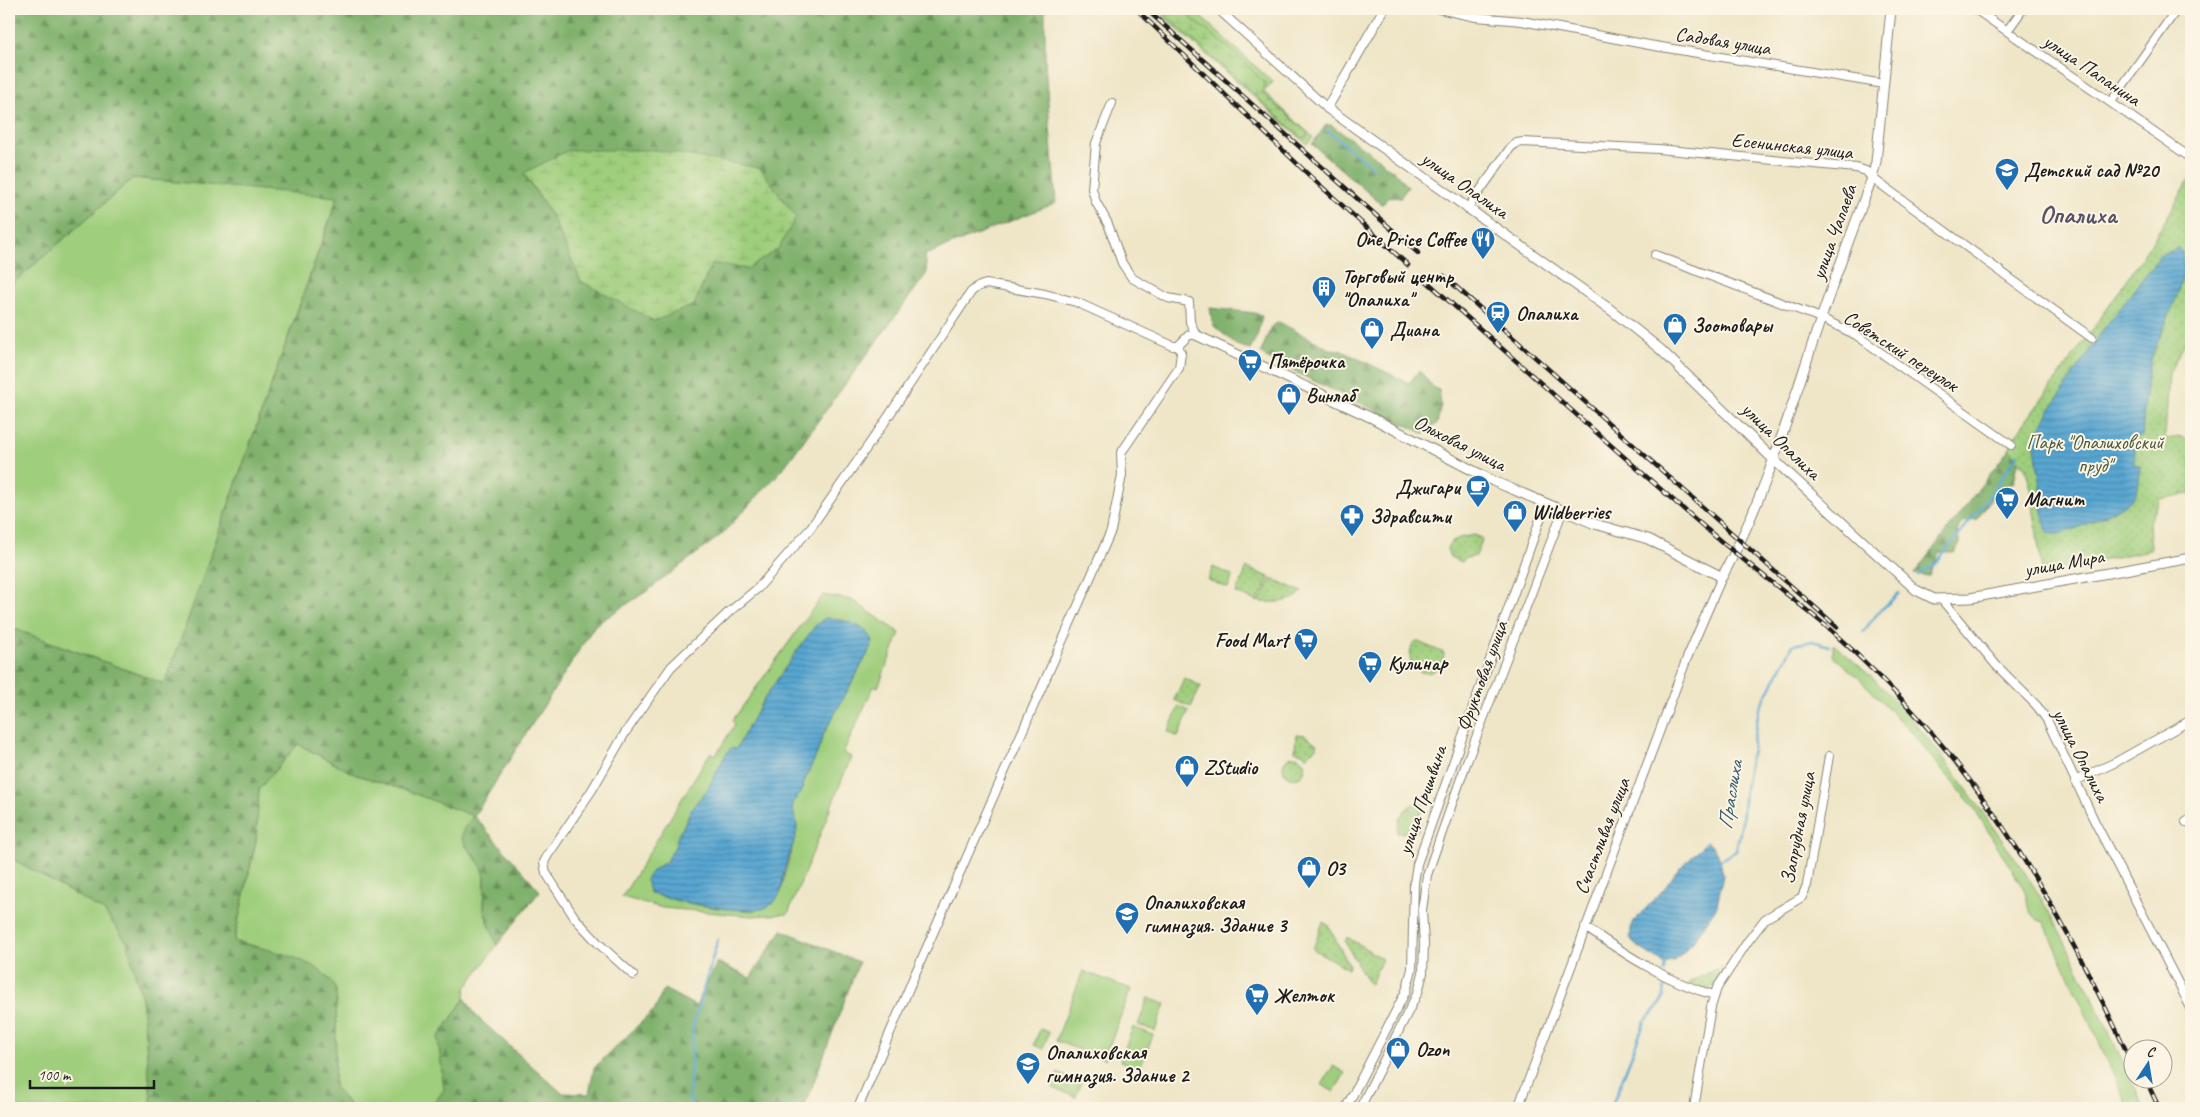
<svg xmlns="http://www.w3.org/2000/svg" width="2200" height="1117" viewBox="0 0 2200 1117" font-family="Caveat,sans-serif">
<style>
.grass{fill:#9fce7c;stroke:#5e754c;fill-rule:evenodd}
.forest{fill:url(#forest-firs);stroke:#4e6644;fill-rule:evenodd}
.wetland{fill:url(#wetland-marsh);stroke:#5e754c}
.park{fill:url(#park-dots);stroke:#5e754c}
.water{fill:url(#water-rules);stroke:#3a6176}
.lines{fill:none;stroke-linecap:round;stroke-linejoin:round}
.stream{stroke:#58a6d1;stroke-width:2.5}
.minor-casing{stroke:#868172;stroke-width:10}
.tertiary-casing{stroke:#868172;stroke-width:11}
.minor{stroke:#fff;stroke-width:8}
.tertiary{stroke:#fff;stroke-width:9}
.rail-casing{stroke:#1c1c1c;stroke-width:4.5}
.rail{stroke:#fcf5e5;stroke-width:2.5;stroke-dasharray:8;stroke-linecap:butt}
.labels{text-anchor:middle;dominant-baseline:central;stroke-width:4;stroke-linejoin:round;paint-order:stroke}
.street-label{font-size:20px;fill:#1c1c1c;stroke:#fcf5e5}
.poi-label{font-size:20px;font-weight:bold;fill:#1c1c1c;stroke:#fcf5e5;text-anchor:start}
.park-label{font-size:20px;fill:#4a5a3e;stroke:#fcf5e5}
.water-label{font-size:21px;font-style:italic;fill:#375a6d;stroke:#fcf5e5}
.district-label{font-size:25px;font-weight:bold;fill:#555267;stroke:#fcf5e5}
</style>
<defs>
<pattern id="forest-firs" width="22" height="20" patternUnits="userSpaceOnUse" patternTransform="scale(1.25)"><rect width="22" height="20" fill="#7fb16c"/><path d="M5 1l3.5 6h-7zM16 11l3.5 6h-7z" fill="#678f58"/></pattern>
<pattern id="wetland-marsh" width="20" height="14" patternUnits="userSpaceOnUse" patternTransform="scale(1.25)"><rect width="20" height="14" fill="#9fce7c"/><path d="M1 5h8M5 5V1M11 12h8M15 12V8" fill="none" stroke="#88b06b"/></pattern>
<pattern id="park-dots" width="8" height="8" patternUnits="userSpaceOnUse" patternTransform="scale(1.25)"><rect width="8" height="8" fill="#9fce7c"/><path d="M2 2h.1M6 6h.1" fill="none" stroke="#88b06b" stroke-width="1.8" stroke-linecap="round"/></pattern>
<pattern id="water-rules" width="6" height="5" patternUnits="userSpaceOnUse" patternTransform="scale(1.25)"><rect width="6" height="5" fill="#58a6d1"/><path d="M0 2.5h6" fill="none" stroke="#4886a9"/></pattern>
</defs>
<rect width="100%" height="100%" fill="#fcf5e5"/>
<filter id="ink" filterUnits="userSpaceOnUse"><feTurbulence type="fractalNoise" baseFrequency=".02" numOctaves="2"/><feDisplacementMap in="SourceGraphic" scale="10" xChannelSelector="R" yChannelSelector="G"/><feConvolveMatrix kernelMatrix="1 2 1 2 8 2 1 2 1" color-interpolation-filters="sRGB"/></filter>
<filter id="wash" filterUnits="userSpaceOnUse"><feTurbulence type="fractalNoise" baseFrequency=".0096" numOctaves="4" result="noise"/><feDisplacementMap in="SourceGraphic" scale="20" xChannelSelector="R" yChannelSelector="G"/><feGaussianBlur stdDeviation="1.12" result="paint"/><feColorMatrix in="noise" values="0 0 0 0 0 0 0 0 0 0 0 0 0 0 0 0 0 1.4 0 .05"/><feComposite in="paint" operator="in"/></filter>
<g filter="url(#wash)">
<rect width="100%" height="100%" fill="#efe6c8"/>
<path class="grass" d="M1155 9H1192L1273 82 1264 92 1313 137 1307 144Z
M133 178 338 196 165 684 9 627V287Z
M1213 567 1233 576 1228 588 1208 580Z
M823 595 852 600 900 633 878 687 874 686 843 753 851 757 788 914 751 916 663 908 622 897 705 761 711 752 716 755 735 724 732 721ZM816 625 865 630 873 641 867 655 822 737C818 759 804 773 801 794 784 806 798 815 796 830 793 851 784 870 781 892L755 911C724 910 678 904 649 892L653 870C657 867 663 865 666 861 676 851 683 823 691 810 695 802 704 796 708 789 716 775 722 762 731 749L736 750 762 702Z
M1833 644C1893 691 1940 750 1983 813 2004 844 2028 874 2046 907 2082 972 2113 1041 2144 1108H2129L2044 922 2038 920 2029 911 2025 891 1972 805 1909 730 1858 677 1833 656Z
M1179 706 1189 711 1178 737 1168 732Z
M298 744 354 774 408 791 474 816 463 830 466 846 482 867 485 876 484 911 497 945 466 988 465 998 438 1038 445 1090 430 1108H352L334 1088 336 990 234 941 256 840 259 789Z
M1426 797 1419 817 1408 807Z
M9 857 104 911 127 942 142 999 152 1108H9Z
M1083 971 1131 989 1104 1059 1056 1041Z
M1148 998 1165 1004 1155 1031 1138 1025Z
M1133 1027 1153 1035 1140 1068 1120 1061Z
M1040 1029 1049 1032 1043 1049 1034 1045Z
M1333 1066 1345 1073 1334 1092 1322 1085Z"/>
<path class="forest" d="M9 9H1045V63L1056 203 925 255 927 273 782 470 721 535 647 591 595 625 474 816 540 891 497 945 484 911 485 876 482 867 466 846 462 838 463 830 473 816 408 791 354 774 298 744 259 789 256 840 234 941C264 949 321 958 335 988 339 998 334 1071 334 1087L352 1108H152L142 999 127 942 104 911 9 857V627L165 684 338 197 133 178 9 287ZM569 150 747 269 712 263 694 305 581 281 552 216 524 174Z
M1326 125H1331L1382 161C1386 169 1392 168 1397 174 1402 179 1402 183 1408 187L1400 198 1388 197 1384 203 1381 204 1312 144Z
M1210 308 1255 313 1262 316 1257 336 1250 349 1236 345 1213 325Z
M1279 322 1330 349 1340 350 1409 383 1419 371C1428 378 1428 386 1439 390L1441 404 1437 424 1428 428 1425 434 1266 358 1261 352 1271 327Z
M2009 449 2018 462 2014 482 1998 489 1977 519 1962 522 1957 531 1960 544 1954 553 1939 552 1929 576 1914 574Z
M782 930 859 962 804 1108H430L444 1090 438 1038 465 998 476 1016 562 1093 589 1094 594 1068 655 1009 664 989 696 1006 717 962 750 978Z"/>
<path class="wetland" d="M1159 9H1183L1191 18 1235 53 1266 84 1261 92 1308 133 1305 138 1301 137Z
M569 150H656L760 168 796 217 778 249 747 269 712 263 694 305 654 321 581 281 552 216 524 173Z"/>
<path class="park" d="M2191 176V331L2169 373 2165 439 2182 437 2187 440H2191V493L2160 499 2149 524 2151 547 2150 550 2042 572 2031 489 2025 467 2009 449 2013 439C2075 353 2140 269 2191 176Z
M1474 535 1480 537 1482 540 1476 556 1466 558 1462 562 1450 557 1447 549C1450 538 1463 537 1474 535Z
M1247 568 1269 577 1258 602 1236 593Z
M1271 578 1302 592C1293 603 1274 603 1260 602Z
M1416 641 1444 653C1441 684 1399 677 1413 643Z
M1184 678 1201 686 1191 707 1174 700Z
M1296 734 1305 735 1318 745 1307 757 1302 753 1295 751Z
M1283 767a11 11 0 1 1 22 0a11 11 0 1 1-22 0Z
M1407 808 1421 822 1417 832 1397 833 1399 819Z
M1323 922 1328 925 1349 965 1348 969 1313 949Z
M1347 937 1382 959 1371 984 1367 981 1345 942Z
M1722 966 1724 968 1714 986 1705 990 1688 983Z
M1058 1073 1081 1082 1076 1097 1053 1088Z"/>
<path class="water" d="M2177 248 2182 252C2189 291 2156 334 2148 372 2144 393 2144 416 2142 437H2136L2134 465 2140 466C2139 475 2140 488 2135 496 2127 507 2072 532 2058 534 2054 534 2051 534 2047 532L2041 507V486L2035 447 2036 436 2047 415 2102 331 2160 256Z
M825 618C842 619 866 624 873 641L867 655 822 737C818 759 804 773 801 794 785 806 797 814 797 828 796 842 787 858 784 872 782 878 783 885 781 891 779 897 774 903 769 906 752 918 669 900 649 892L646 879 653 870 666 862 675 847 678 835 684 826 691 809 707 790 726 754 731 748 736 749 762 702 798 649 816 625Z
M1706 842 1712 846 1720 859 1723 875 1717 906 1693 942 1679 957 1673 961 1663 963 1634 944 1630 937 1631 928 1634 921 1664 889 1676 872Z"/>
<g class="lines">
<path class="stream" d="M1327 130 1373 168
M1918 575 1933 566 1986 501 2018 454
M1863 632 1877 614 1899 593
M1719 861 1736 851 1742 823 1745 789 1759 709 1793 645 1813 641 1829 646
M1664 972 1665 960
M693 1108 689 1098 693 1026 718 939
M1611 1108 1645 1021 1659 1005 1664 997 1665 978"/>
</g>
</g>
<g filter="url(#ink)">
<g class="lines">
<defs>
<path id="minor" d="M1218 9 1327 108
M1439 9 1476 17 1522 21 1649 45 1884 84
M1975 9 2191 158
M2007 31 2023 9
M2111 102 2177 9
M1467 209 1511 147 1517 143 1523 142 1658 149 1856 168 1866 171 1872 178 2092 338
M1655 255 1821 318 1856 335 2011 445
M1942 600 1996 665 2037 706 2047 720 2094 820 2191 1008
M2075 781 2116 762 2191 720
M2186 822 2191 819
M1585 927C1625 954 1667 982 1714 995
M633 975 598 943 575 918 546 873 544 862 548 855 592 790 625 733 671 667 729 612 758 588 809 530 884 423 971 292 977 287 986 284 1045 294 1076 302 1173 346H1178L1189 335H1196L1190 322 1189 302 1168 298 1132 278 1122 263 1108 224 1096 202 1092 189 1096 143 1112 103
M858 1108 915 974 1111 531 1122 475 1121 453 1179 368 1181 353 1178 346
M1346 1108 1406 991 1412 969 1414 883 1417 864 1546 503
M1360 1108 1418 992 1423 973 1424 944 1422 910 1427 875 1466 764 1563 510
M1518 1108 1687 658 1722 577
M1694 1108 1711 1007 1717 988 1748 941 1765 919 1802 897 1807 885 1829 756"/>
<path id="tertiary" d="M1384 9 1327 108 1611 310 1660 349 1774 460 1916 590 1934 599 1970 598 2191 558
M1196 335 1374 419 1493 481 1595 524 1648 539 1722 577C1763 502 1787 420 1814 339 1832 285 1852 232 1872 178L1876 162 1891 9"/>
</defs>
<use href="#minor" class="minor-casing"/>
<use href="#tertiary" class="tertiary-casing"/>
<use href="#minor" class="minor"/>
<use href="#tertiary" class="tertiary"/>
<defs>
<path id="rail" d="M1136 9 1312 178 1408 265
M1146 9 1418 253
M1444 276 1837 627
M1423 278C1521 365 1618 453 1717 538 1753 568 1790 596 1826 626 1861 657 1894 690 1925 725 2014 827 2075 941 2132 1063
M2146 1080 2159 1108"/>
</defs>
<use href="#rail" class="rail-casing"/>
<use href="#rail" class="rail"/>
</g>
</g>
<defs>
<symbol id="school-pin" viewBox="-11 -11 22 30"><path d="M0 17L-7.5 6A9.5 9.5 0 1 1 7.5 6Z" fill="#1f6fb2" stroke="#fcf5e5"/><path d="M0-5L7-2L0 1L-7-2ZM-4 1L0 2.5L4 1V4Q0 6-4 4Z" fill="#fff"/></symbol>
<symbol id="restaurant-pin" viewBox="-11 -11 22 30"><path d="M0 17L-7.5 6A9.5 9.5 0 1 1 7.5 6Z" fill="#1f6fb2" stroke="#fcf5e5"/><path d="M-5-6h1v4h1v-4h1v4h1v-4h1v5L-1.5 .5V6h-2V.5L-5-1ZM5-6V6H3V1.5H1.5Q1.5-4 5-6Z" fill="#fff"/></symbol>
<symbol id="building-pin" viewBox="-11 -11 22 30"><path d="M0 17L-7.5 6A9.5 9.5 0 1 1 7.5 6Z" fill="#1f6fb2" stroke="#fcf5e5"/><path d="M-4-6H4V6H1V3H-1V6H-4ZM-2.5-4.3h1.7v1.8h-1.7ZM.8-4.3h1.7v1.8H.8ZM-2.5-1h1.7V.8h-1.7ZM.8-1h1.7V.8H.8Z" fill="#fff"/></symbol>
<symbol id="station-pin" viewBox="-11 -11 22 30"><path d="M0 17L-7.5 6A9.5 9.5 0 1 1 7.5 6Z" fill="#1f6fb2" stroke="#fcf5e5"/><path d="M-3-6H3Q5-6 5-4V2Q5 4 3 4L4.5 6H3L1.5 4h-3L-3 6H-4.5L-3 4Q-5 4-5 2V-4Q-5-6-3-6ZM-3.5-4v3h7v-3ZM-3.5 1v1.5H-2V1ZM2 1v1.5H3.5V1Z" fill="#fff"/></symbol>
<symbol id="shop-pin" viewBox="-11 -11 22 30"><path d="M0 17L-7.5 6A9.5 9.5 0 1 1 7.5 6Z" fill="#1f6fb2" stroke="#fcf5e5"/><path d="M-5-2.5h2.3a2.7 3.5 0 0 1 5.4 0H5L5.5 6h-11ZM-1.5-2.5h3a1.5 2.3 0 0 0-3 0Z" fill="#fff"/></symbol>
<symbol id="supermarket-pin" viewBox="-11 -11 22 30"><path d="M0 17L-7.5 6A9.5 9.5 0 1 1 7.5 6Z" fill="#1f6fb2" stroke="#fcf5e5"/><path d="M-6-5.5h2.5l.6 2H6L4.5 2H-2.5L-4.4-4H-6ZM-1.5 3.2a1.3 1.3 0 1 0 .1 0ZM3 3.2a1.3 1.3 0 1 0 .1 0Z" fill="#fff"/></symbol>
<symbol id="cafe-pin" viewBox="-11 -11 22 30"><path d="M0 17L-7.5 6A9.5 9.5 0 1 1 7.5 6Z" fill="#1f6fb2" stroke="#fcf5e5"/><path d="M-5.5-4.5H6V0H3Q3 3.5 0 3.5H-2.5Q-5.5 3.5-5.5 0ZM3-3.2v2h1.7v-2ZM-6 4.5H4V6H-6Z" fill="#fff"/></symbol>
<symbol id="pharmacy-pin" viewBox="-11 -11 22 30"><path d="M0 17L-7.5 6A9.5 9.5 0 1 1 7.5 6Z" fill="#1f6fb2" stroke="#fcf5e5"/><path d="M-2-6h4v4h4v4h-4v4h-4v-4h-4v-4h4Z" fill="#fff"/></symbol>
</defs>
<g fill-rule="evenodd">
<use href="#school-pin" x="1993" y="156" width="28" height="38"/>
<use href="#restaurant-pin" x="1469" y="225" width="28" height="38"/>
<use href="#building-pin" x="1310" y="274" width="28" height="38"/>
<use href="#station-pin" x="1484" y="299" width="28" height="38"/>
<use href="#shop-pin" x="1661" y="311" width="28" height="38"/>
<use href="#shop-pin" x="1358" y="315" width="28" height="38"/>
<use href="#supermarket-pin" x="1236" y="347" width="28" height="38"/>
<use href="#shop-pin" x="1275" y="381" width="28" height="38"/>
<use href="#cafe-pin" x="1464" y="473" width="28" height="38"/>
<use href="#supermarket-pin" x="1993" y="485" width="28" height="38"/>
<use href="#shop-pin" x="1501" y="498" width="28" height="38"/>
<use href="#pharmacy-pin" x="1338" y="502" width="28" height="38"/>
<use href="#supermarket-pin" x="1292" y="626" width="28" height="38"/>
<use href="#supermarket-pin" x="1356" y="649" width="28" height="38"/>
<use href="#shop-pin" x="1173" y="753" width="28" height="38"/>
<use href="#shop-pin" x="1295" y="854" width="28" height="38"/>
<use href="#school-pin" x="1113" y="900" width="28" height="38"/>
<use href="#supermarket-pin" x="1243" y="981" width="28" height="38"/>
<use href="#shop-pin" x="1384" y="1035" width="28" height="38"/>
<use href="#school-pin" x="1014" y="1050" width="28" height="38"/>
</g>
<g class="labels">
<g class="street-label">
<text transform="translate(1723 41) rotate(9)">Садовая улица</text>
<text transform="translate(2092 70) rotate(34)">улица Папанина</text>
<text transform="translate(1792 146) rotate(6)">Есенинская улица</text>
<text transform="translate(1465 185) rotate(35)">улица Опалиха</text>
<text transform="translate(1834 232) rotate(-70)">улица Чапаева</text>
<text transform="translate(1901 351) rotate(33)">Советский переулок</text>
<text transform="translate(1781 441) rotate(44)">улица Опалиха</text>
<text transform="translate(1460 443) rotate(27)">Ольховая улица</text>
<text transform="translate(2064 563) rotate(-10)">улица Мира</text>
<text transform="translate(1482 676) rotate(-70)">Фруктовая улица</text>
<text transform="translate(2081 755) rotate(63)">улица Опалиха</text>
<text transform="translate(1422 800) rotate(-71)">улица Пришвина</text>
<text transform="translate(1798 828) rotate(-79)">Запрудная улица</text>
<text transform="translate(1602 836) rotate(-69)">Счастливая улица</text>
</g>
<g class="poi-label">
<text x="2024" y="170">Детский сад №20</text>
<text x="1466" y="239" text-anchor="end">One Price Coffee</text>
<text x="1342" y="276">Торговый центр<tspan x="1342" dy="23">"Опалиха"</tspan></text>
<text x="1516" y="313">Опалиха</text>
<text x="1692" y="325">Зоотовары</text>
<text x="1390" y="329">Диана</text>
<text x="1268" y="361">Пятёрочка</text>
<text x="1306" y="395">Винлаб</text>
<text x="1460" y="487" text-anchor="end">Джигари</text>
<text x="2024" y="499">Магнит</text>
<text x="1532" y="512">Wildberries</text>
<text x="1370" y="516">Здравсити</text>
<text x="1288" y="640" text-anchor="end">Food Mart</text>
<text x="1388" y="663">Кулинар</text>
<text x="1204" y="767">ZStudio</text>
<text x="1326" y="868">О3</text>
<text x="1144" y="902">Опалиховская<tspan x="1144" dy="23">гимназия. Здание 3</tspan></text>
<text x="1274" y="995">Желток</text>
<text x="1416" y="1049">Ozon</text>
<text x="1046" y="1052">Опалиховская<tspan x="1046" dy="23">гимназия. Здание 2</tspan></text>
</g>
<g class="park-label">
<text x="2095" y="442">Парк "Опалиховский<tspan x="2095" dy="23">пруд"</tspan></text>
</g>
<g class="water-label">
<text transform="translate(1730 795) rotate(-81)">Праслиха</text>
</g>
<g class="district-label">
<text x="2078" y="215">Опалиха</text>
</g>
</g>
<rect width="2200" height="1117" fill="none" stroke="#fcf5e5" stroke-width="30"/>
<g transform="translate(2148 1064) rotate(12)"><circle r="24" fill="#fcf5e5" stroke="#a29e95"/>
<path d="M0-4L9 19L0 12L-9 19Z" fill="#1f6fb2"/>
<text y="-8" font-size="14" font-weight="bold" text-anchor="middle" fill="#1c1c1c">С</text>
</g>
<path d="M30 1080v8h124v-8" fill="none" stroke="#1c1c1c" stroke-width="2.5"/>
<text x="38" y="1080" font-size="15" fill="#1c1c1c" stroke="#fcf5e5" stroke-width="4" paint-order="stroke">100 m</text>
</svg>
